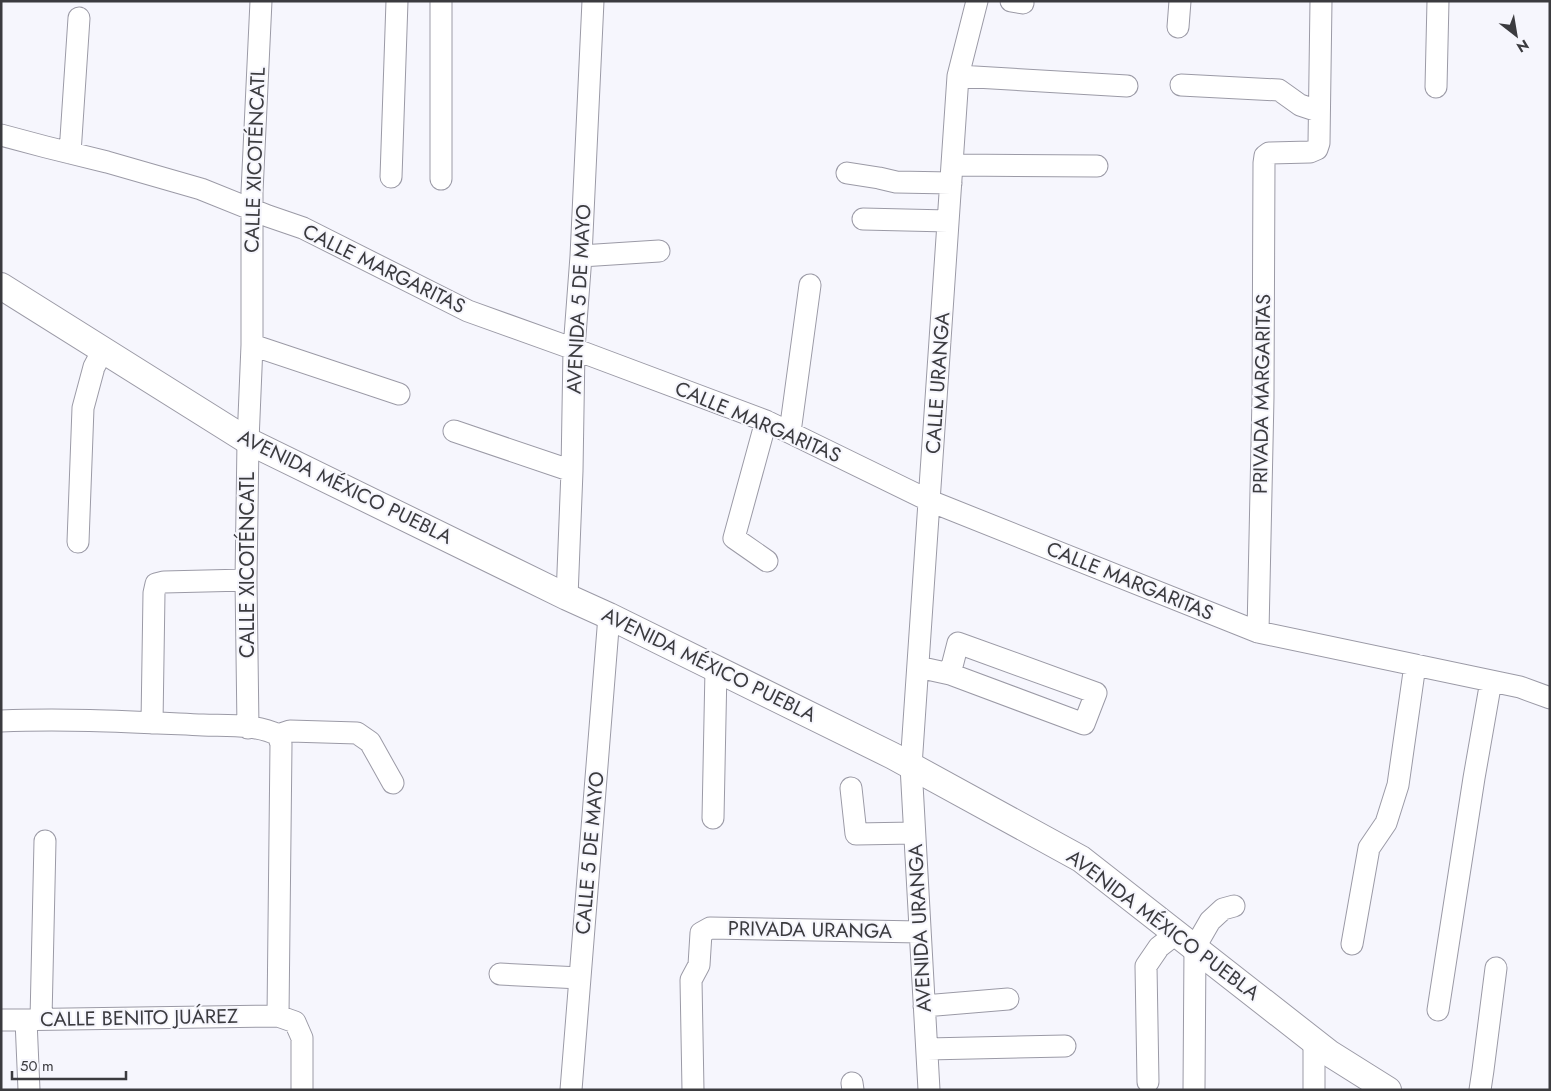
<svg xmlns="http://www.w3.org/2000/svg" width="1551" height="1091" viewBox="0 0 1551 1091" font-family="Jost,sans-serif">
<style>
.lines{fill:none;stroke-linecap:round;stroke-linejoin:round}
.minor-casing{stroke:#9b9aa6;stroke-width:23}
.major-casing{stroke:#9b9aa6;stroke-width:28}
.minor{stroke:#fff;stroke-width:21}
.major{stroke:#fff;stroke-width:26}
.labels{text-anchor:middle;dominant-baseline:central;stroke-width:4;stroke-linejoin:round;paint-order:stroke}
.street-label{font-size:20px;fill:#3b3b3f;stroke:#f6f6fd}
</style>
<rect width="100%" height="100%" fill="#f6f6fd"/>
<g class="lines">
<defs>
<path id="minor" d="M441 1V179
M1011 1 1023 3
M1178 27 1180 1
M958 76 1127 86
M1181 85 1279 90 1300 105 1318 111
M1436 87 1438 1
M1 135 46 147 107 162 201 189 268 216 303 228 468 311 574 349 766 421 930 501 1258 632 1520 687 1550 698
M70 153 79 18
M952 165 1097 166
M847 173 879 178 896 182 951 183
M391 177 397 1
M863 219 948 221
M581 256 659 251
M252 345 399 394
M766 421 734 538 767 561
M454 431 572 471
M790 432 810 285
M78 542 83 408 94 367 103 350
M567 597 572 471 574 349 581 256 593 1
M1258 632 1263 397 1264 163 1265 156 1269 153 1310 152 1317 149 1319 143 1321 1
M918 667 950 674 1084 724 1096 693 958 643 950 674
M1 721C68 718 136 722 203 725 227 726 257 724 278 735L281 744 278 1016
M152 723 154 593 156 584 164 582 246 580
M248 728 246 580 248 441 252 345V192L261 1
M278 735 290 731 357 733 370 742 393 783
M851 788 856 834 914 833
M713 818 716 669
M1352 944 1369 848 1386 823 1398 785 1415 665
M500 974 580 978
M924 1006 1008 999
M1438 1010 1474 778 1491 681
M41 1019 45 841
M1 1020 278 1016 295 1022 302 1038V1090
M26 1020 29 1090
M1314 1041V1090
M927 1049 1065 1046
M1148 1082 1146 966 1159 947 1177 933
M852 1083 853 1090
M571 1090 609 616
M693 1090 691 980 699 965 701 933 710 928 919 932
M929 1090 911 766 958 76 977 1
M1194 1090 1195 947 1210 921 1223 909 1234 906
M1480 1090 1483 1070 1496 968"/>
<path id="major" d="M1 286 248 441 567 597 609 616 893 756 1081 859 1329 1053 1388 1090"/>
</defs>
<use href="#minor" class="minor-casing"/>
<use href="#major" class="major-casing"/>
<use href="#minor" class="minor"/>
<use href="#major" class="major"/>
</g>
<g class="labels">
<g class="street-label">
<text transform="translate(255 160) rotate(-88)">CALLE XICOTÉNCATL</text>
<text transform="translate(384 269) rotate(26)">CALLE MARGARITAS</text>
<text transform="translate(579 299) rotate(-87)">AVENIDA 5 DE MAYO</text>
<text transform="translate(938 383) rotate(-86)">CALLE URANGA</text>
<text transform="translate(1262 394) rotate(-89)">PRIVADA MARGARITAS</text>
<text transform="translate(758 422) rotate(23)">CALLE MARGARITAS</text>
<text transform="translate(345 487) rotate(26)">AVENIDA MÉXICO PUEBLA</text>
<text transform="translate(247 565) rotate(-90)">CALLE XICOTÉNCATL</text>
<text transform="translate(1130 581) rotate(22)">CALLE MARGARITAS</text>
<text transform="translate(709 665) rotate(26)">AVENIDA MÉXICO PUEBLA</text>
<text transform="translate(590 853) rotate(-85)">CALLE 5 DE MAYO</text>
<text transform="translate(1163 925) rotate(37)">AVENIDA MÉXICO PUEBLA</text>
<text transform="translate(920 928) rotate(-93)">AVENIDA URANGA</text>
<text transform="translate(810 930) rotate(1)">PRIVADA URANGA</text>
<text transform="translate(139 1018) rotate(-1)">CALLE BENITO JUÁREZ</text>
</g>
</g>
<rect width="1551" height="1091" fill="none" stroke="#3b3b3f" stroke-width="5"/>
<g transform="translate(1516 35) rotate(149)" stroke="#f6f6fd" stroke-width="4" paint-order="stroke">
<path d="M0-4L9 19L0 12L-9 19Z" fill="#3b3b3f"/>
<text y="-8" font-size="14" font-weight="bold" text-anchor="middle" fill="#3b3b3f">N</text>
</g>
<path d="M12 1071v8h114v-8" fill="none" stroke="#3b3b3f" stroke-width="2.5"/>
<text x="20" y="1071" font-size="15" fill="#3b3b3f" stroke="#f6f6fd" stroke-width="4" paint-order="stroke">50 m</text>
</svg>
